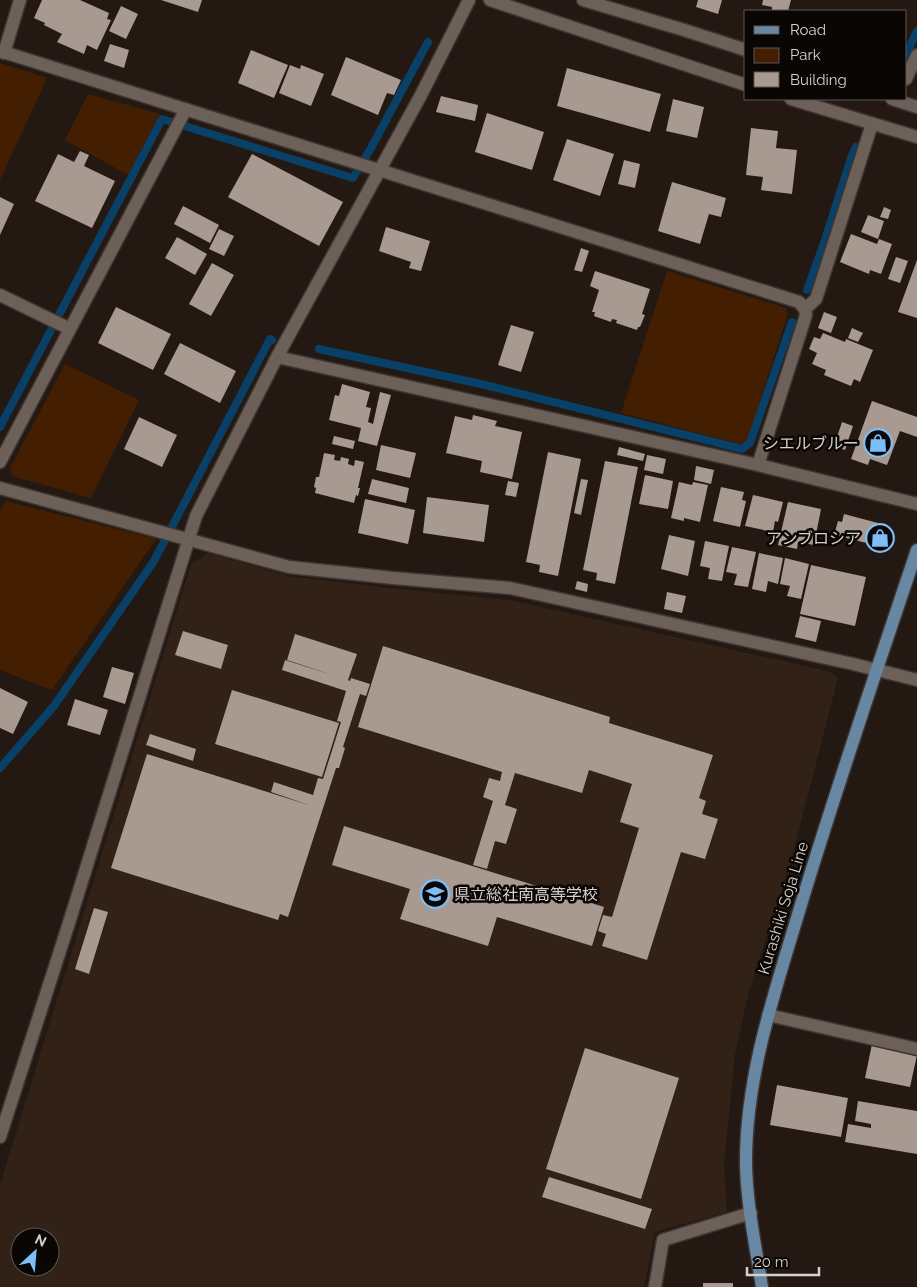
<svg xmlns="http://www.w3.org/2000/svg" width="917" height="1287" viewBox="0 0 917 1287" font-family="Raleway,'Noto Sans JP',sans-serif">
<style>
.built{fill:#312116;fill-rule:evenodd}
.green{fill:#441e00}
.lines{fill:none;stroke-linecap:round;stroke-linejoin:round}
.stream{stroke:#084067;stroke-width:8}
.building{fill:#a89a91}
.minor-casing{stroke:#3d3532;stroke-width:15}
.major-casing{stroke:#3d3532;stroke-width:15}
.minor{stroke:#6d6058;stroke-width:12}
.major{stroke:#6887a3;stroke-width:12}
.labels{text-anchor:middle;dominant-baseline:central;stroke-width:5;stroke-linejoin:round;paint-order:stroke}
.poi-label{font-size:16px;fill:#d7cfcb;stroke:#0a0604;text-anchor:end}
.street-label{font-size:16px;fill:#d7cfcb;stroke:#0a0604}
</style>
<rect width="100%" height="100%" fill="#241912"/>
<path class="built" d="M209 553 288 576 390 588 510 600 828 671 838 678 791 861 749 991 735 1054 724 1164 727 1212 655 1232 644 1287H0V1185L191 564ZM20 1237H50V1267H20Z"/>
<path class="green" d="M0 63 47 78 0 180Z
M88 94 160 114 128 175 65 140Z
M667 271 786 308 788 313 748 440 740 444 621 413Z
M65 364 139 400 91 498 12 476 10 468Z
M6 501 156 539 52 690 0 670V511Z"/>
<g class="lines">
<path class="stream" d="M906 55 917 31
M807 290 824 243 852 155 856 147
M319 349 481 384 742 449 750 443 792 322
M0 427 162 119 353 178 371 148 428 42
M0 768 54 706 154 561 270 339 272 340"/>
</g>
<path class="building" d="M42 0H80L109 13 107 19 111 20 97 50 87 45 84 54 57 42 62 34 44 25 45 23 34 18Z
M161 0H202L198 12Z
M698 0H722L718 14 696 7Z
M763 0H791L788 11H772V7L762 5Z
M121 6 138 14 126 39 109 31Z
M110 44 129 50 124 68 104 61Z
M251 50 288 65 274 98 238 83Z
M346 57 401 80 394 95 387 93 378 115 331 95Z
M290 65 300 69 301 65 324 74 311 106 279 93Z
M567 68 661 94 650 132 557 106Z
M441 96 478 105 475 121 436 112Z
M673 99 704 107 697 138 666 131Z
M487 113 544 132 532 170 475 152Z
M751 128 778 131 776 148 797 150 792 194 761 190 763 177 746 175Z
M567 139 614 154 600 196 553 180Z
M80 151 89 155 84 166 115 181 92 228 35 201 58 154 74 162Z
M252 154 343 202 319 246 228 197Z
M624 160 640 164 635 188 618 184Z
M672 182 726 198 721 217 709 214 700 244 658 231Z
M0 197 14 204 0 235Z
M183 206 219 225 210 243 174 224Z
M884 207 891 210 888 219 880 217Z
M868 215 884 221 878 239 861 232Z
M386 227 430 241 421 271 409 268 411 262 379 251Z
M219 229 234 236 224 256 209 249Z
M851 234 877 244 879 239 892 244 881 274 870 270 869 274 840 262Z
M177 237 207 254 195 275 165 258Z
M581 248 589 251 582 272 574 270Z
M896 257 908 261 900 283 888 279Z
M917 260V318L898 312Z
M212 263 234 275 211 316 189 304Z
M595 271 650 289 642 314 645 315 640 327H638L637 330 616 323 617 320 612 319 611 322 594 316 595 312H592L599 290 590 286Z
M116 307 171 334 153 370 98 343Z
M824 312 837 317 831 333 818 328Z
M511 325 534 332 521 372 498 365Z
M852 328 863 333 858 342 848 338Z
M823 333 845 342 846 339 873 350 860 382 854 379 851 386 824 375 826 370 812 364 817 353 809 349 814 337 820 339Z
M180 343 236 371 220 403 164 374Z
M342 384 370 392 366 407 371 408 368 422 373 424 380 392 391 395 377 446 358 441 361 428 329 420 335 395 339 396Z
M872 401 917 417V437L900 431 887 465 870 459 868 465 851 459Z
M473 415 497 421 495 426 522 432 512 479 480 472 482 461 446 453 455 416 472 420Z
M139 417 177 435 162 467 124 449Z
M842 422 853 426 845 450 834 446Z
M334 436 355 441 353 449 332 444Z
M381 445 416 453 410 478 376 470Z
M619 447 645 454 643 461 617 455Z
M548 452 581 459 558 576 539 572 540 565 526 562Z
M324 453 335 455 334 460 340 461 341 457 349 459 348 464 354 466 355 460 364 462 358 488H360L358 496 356 495 354 503 315 493 316 488 314 487 316 477H319Z
M647 455 666 459 663 474 644 470Z
M605 461 638 467 615 584 596 580 597 573 583 570Z
M696 466 714 470 711 484 694 480Z
M645 475 673 481 668 509 639 504Z
M372 479 409 488 406 503 368 494Z
M581 479 588 480 581 515 574 513Z
M508 481 519 483 516 497 505 495Z
M679 482 692 485 693 482 708 485 700 522 684 518V521L671 518Z
M721 487 744 492 742 500 746 501 740 527 713 521Z
M753 495 783 502 778 522 775 521 773 532 745 526Z
M427 497 489 505 484 542 423 533Z
M365 499 415 510 408 544 358 533Z
M788 502 821 509 814 545 798 542 797 549 778 545Z
M844 514 878 523 877 529 887 531 883 547 834 535 838 521 842 522Z
M669 535 695 541 688 576 661 569Z
M705 541 729 546 722 581 708 579 710 568 700 566Z
M732 547 756 552 748 587 734 585 737 574 726 572Z
M759 553 783 558 778 584 768 581 766 592 752 589Z
M785 558 809 564 801 599 787 596 790 586 780 584Z
M811 565 866 577 855 626 800 614Z
M577 581 588 584 587 592 575 589Z
M667 592 686 596 682 613 664 609Z
M800 616 821 621 816 642 795 637Z
M183 631 228 645 221 669 175 655Z
M295 634 357 654 348 680 350 681 351 678 370 684 366 696 360 694 343 747 345 748 339 768H336L288 917 280 914 278 920 111 868 147 754 312 806 271 792 274 782 313 795 318 778 323 779 341 722 337 721 346 691 282 670 285 660 335 676 287 660Z
M383 646 610 717 609 723 713 755 699 798 706 801 702 814 718 819 705 859 681 852 647 960 602 946 606 934 598 931 603 915 612 917 639 828 620 822 632 784 589 770 582 793 515 773 505 805 517 809 506 844 495 841 487 869 473 865 493 801 483 797 489 778 500 781 502 772 358 727Z
M112 667 134 673 125 704 103 697Z
M0 688 28 702 13 734 0 728Z
M232 690 339 723 322 777 215 744Z
M75 699 108 710 100 735 67 725Z
M150 734 196 749 193 761 146 745Z
M344 826 604 907 592 946 497 917 488 946 400 919 410 889 332 865Z
M94 908 108 912 89 974 75 969Z
M872 1044 917 1055 910 1087 865 1078Z
M585 1048 679 1078 641 1199 546 1169Z
M777 1085 848 1098 841 1137 770 1125Z
M858 1101 917 1111V1154L845 1142 848 1124 871 1128V1124L855 1121Z
M549 1177 652 1209 645 1229 542 1197Z
M703 1283H733V1287H703Z"/>
<g class="lines">
<defs>
<path id="minor" d="M490 0 746 85
M583 0 684 30 746 50
M0 51 799 302 805 309 806 315 758 465
M4 53 20 0
M906 79 917 55
M791 99 917 137
M892 99 917 107
M0 295 70 329
M805 309 816 299 872 124
M277 357 758 465 917 504
M0 462 186 109
M0 488 289 567 393 578 510 588 853 664 917 680
M768 1015 917 1049
M0 1137 68 926 196 516 277 357 421 95 469 0
M655 1287 663 1240 751 1213"/>
<path id="major" d="M762 1287C756 1248 746 1201 746 1161 746 1078 773 997 797 918 834 794 876 672 917 550"/>
</defs>
<use href="#minor" class="minor-casing"/>
<use href="#major" class="major-casing"/>
<use href="#minor" class="minor"/>
<use href="#major" class="major"/>
</g>
<defs>
<symbol id="shop-ring" viewBox="-11 -11 22 22"><circle r="9.5" fill="#0a0604" stroke="#7bbef8" stroke-width="1.5"/><path d="M-5-2.5h2.3a2.7 3.5 0 0 1 5.4 0H5L5.5 6h-11ZM-1.5-2.5h3a1.5 2.3 0 0 0-3 0Z" fill="#7bbef8"/></symbol>
<symbol id="school-ring" viewBox="-11 -11 22 22"><circle r="9.5" fill="#0a0604" stroke="#7bbef8" stroke-width="1.5"/><path d="M0-5L7-2L0 1L-7-2ZM-4 1L0 2.5L4 1V4Q0 6-4 4Z" fill="#7bbef8"/></symbol>
</defs>
<g fill-rule="evenodd">
<use href="#shop-ring" x="862" y="427" width="32" height="32"/>
<use href="#shop-ring" x="864" y="522" width="32" height="32"/>
<use href="#school-ring" x="419" y="878" width="32" height="32"/>
</g>
<g class="labels">
<g class="poi-label">
<text x="859" y="443">シエルブルー</text>
<text x="861" y="538">アンブロシア</text>
<text x="454" y="894" text-anchor="start">県立総社南高等学校</text>
</g>
<g class="street-label">
<text transform="translate(783 908) rotate(-73)">Kurashiki Soja Line</text>
</g>
</g>
<rect x="744" y="10" width="162" height="90" fill="#0a0604" stroke="#5c5654"/>
<rect x="754" y="26" width="25" height="8" fill="#6887a3" stroke="#5c5654"/>
<text x="790" y="35" font-size="15" fill="#d7cfcb">Road</text>
<rect x="754" y="48" width="25" height="15" fill="#441e00" stroke="#5c5654"/>
<text x="790" y="60" font-size="15" fill="#d7cfcb">Park</text>
<rect x="754" y="72" width="25" height="15" fill="#a89a91" stroke="#5c5654"/>
<text x="790" y="85" font-size="15" fill="#d7cfcb">Building</text>
<g transform="translate(35 1252) rotate(26)"><circle r="24" fill="#0a0604" stroke="#5c5654"/>
<path d="M0-4L9 19L0 12L-9 19Z" fill="#7bbef8"/>
<text y="-8" font-size="14" font-weight="bold" text-anchor="middle" fill="#d7cfcb">N</text>
</g>
<path d="M747 1267v8h72v-8" fill="none" stroke="#d7cfcb" stroke-width="2.5"/>
<text x="754" y="1267" font-size="15" fill="#d7cfcb" stroke="#0a0604" stroke-width="4" paint-order="stroke">20 m</text>
</svg>
